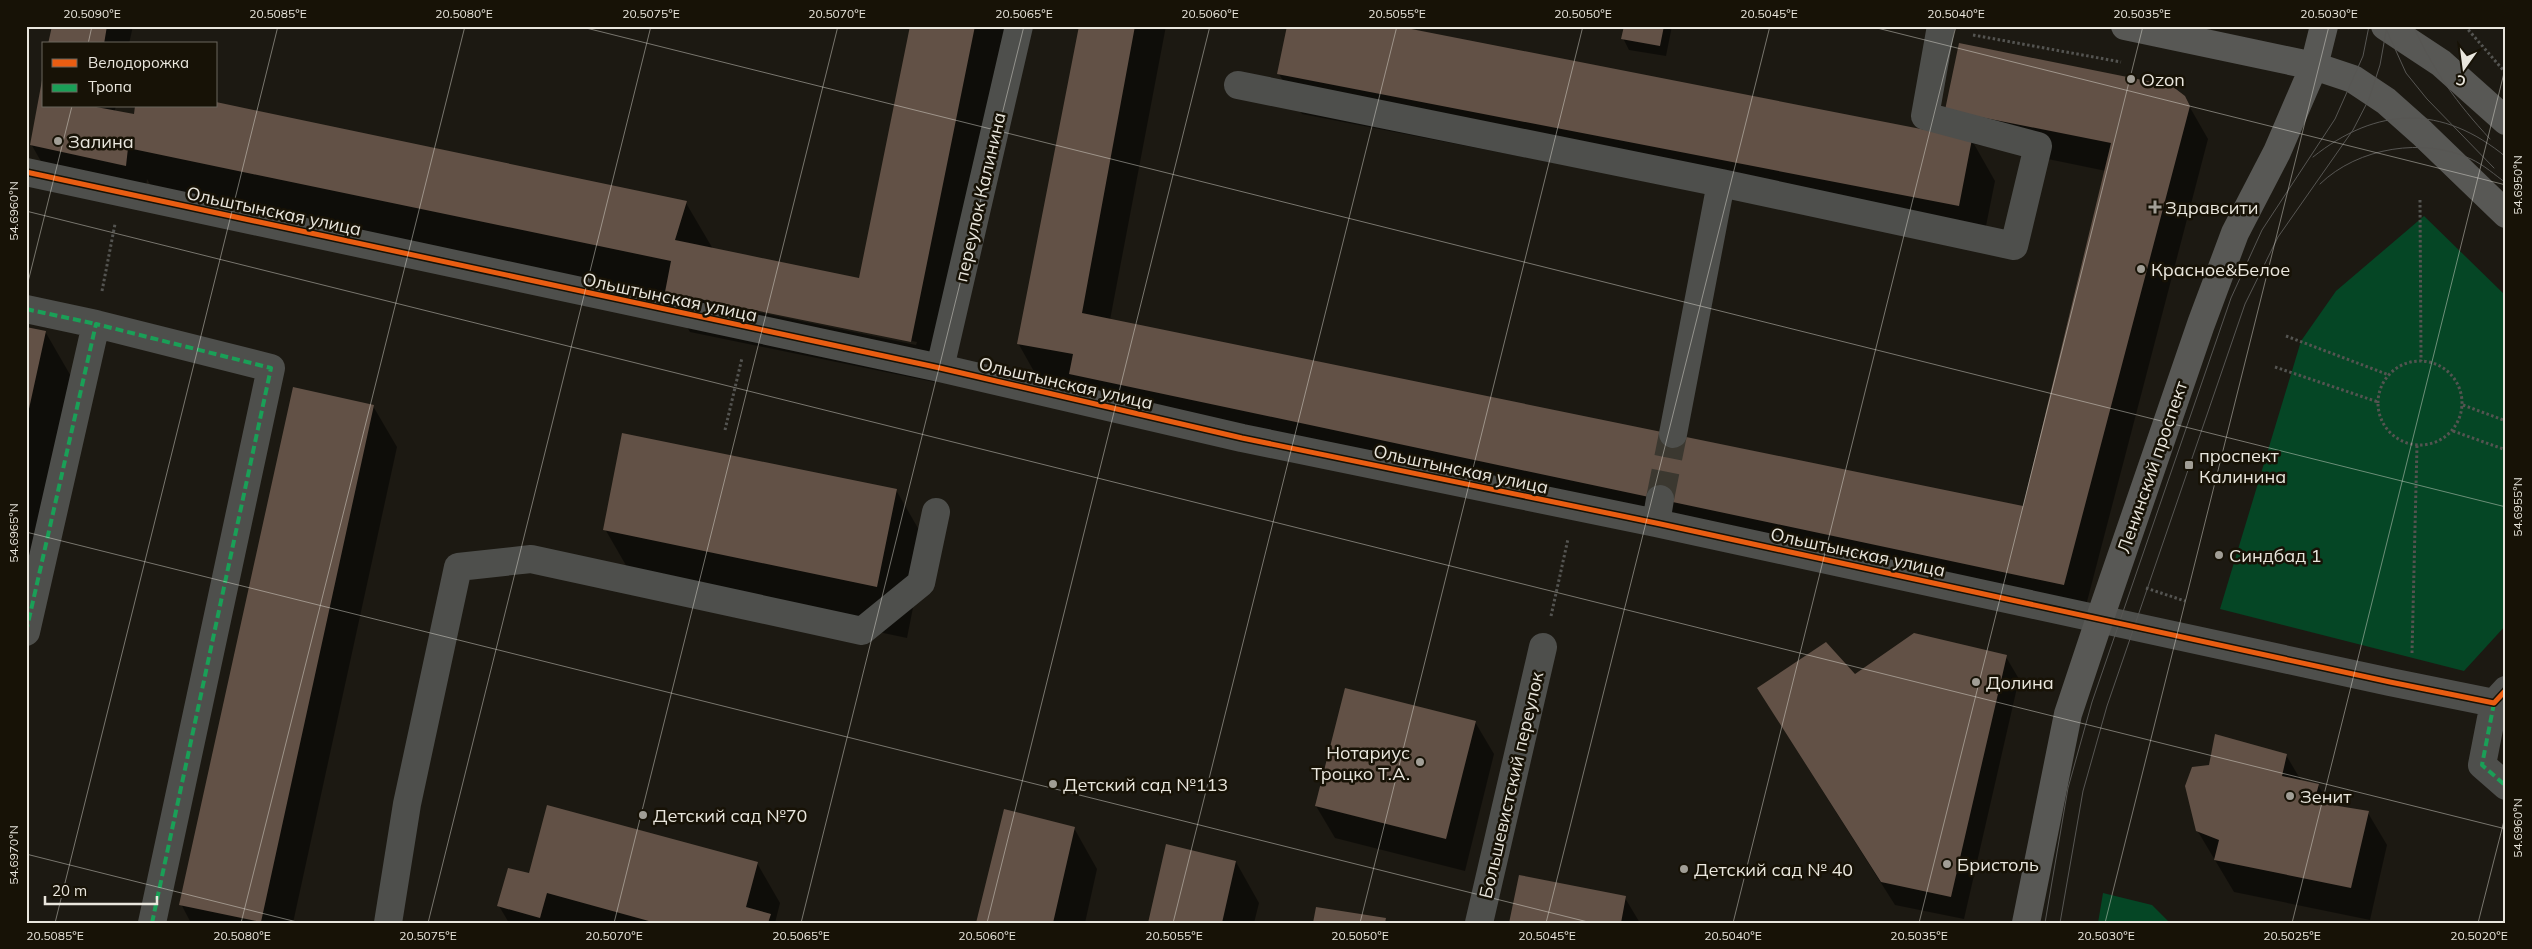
<svg xmlns="http://www.w3.org/2000/svg" width="2532" height="949" viewBox="0 0 2532 949" font-family="Mulish,sans-serif">
<style>
.green{fill:#054625}
.shadow{fill:#0007;fill-rule:evenodd}
.building{fill:#625146}
.lines{fill:none;stroke-linecap:round;stroke-linejoin:round}
.minor-tunnel{stroke:#3b3830;stroke-width:28;stroke-dasharray:28 14;stroke-linecap:butt}
.path{stroke:#545451;stroke-width:3;stroke-dasharray:2.5 2.5;stroke-linecap:butt}
.minor{stroke:#4e4f4c;stroke-width:28}
.major{stroke:#585855;stroke-width:28}
.tram{stroke:#575653;stroke-width:1}
.quiet{stroke:#1a9f57;stroke-width:4;stroke-dasharray:8 4;stroke-linecap:butt}
.cycleway-casing{stroke:#171206;stroke-width:8}
.cycleway{stroke:#e95d12;stroke-width:5}
.ticks{fill:none;stroke:#e9e6dd;stroke-width:1;stroke-opacity:0.45}
.poi-dot{fill:#a19e96;stroke:#171206;stroke-width:2}
.labels{text-anchor:middle;dominant-baseline:central;stroke-width:5;stroke-linejoin:round;paint-order:stroke}
.poi-label{font-size:18px;fill:#e9e6dd;stroke:#171206;text-anchor:start}
.street-label{font-size:18px;fill:#e9e6dd;stroke:#171206}
.neatline{fill:none;stroke:#e9e6dd;stroke-width:2}
.ticks-label{font-size:12px;text-anchor:middle;fill:#e9e6dd}
</style>
<rect width="100%" height="100%" fill="#1c1912"/>
<path class="green" d="M2424 216 2506 296V625L2464 671 2220 609 2301 341 2336 291Z
M2103 893 2152 905 2170 923H2098Z"/>
<path class="shadow" d="M53 26H133L129 44H49Z
M912 26H1007L934 382 690 332 675 307 159 200 147 179 145 198 50 177 31 144 44 75V106H116L114 113 686 203 713 249 860 279ZM704 299 917 342 916 345 704 301Z
M1081 26H1166L1110 320 2024 507 2106 171 1974 144 1995 181 1982 246 1302 114 1279 74 1963 138 1960 44 2172 87 2184 97 2208 139 2083 617 1041 384 1018 343Z
M1625 26H1672L1666 56 1629 50 1623 38Z
M26 328 46 333 76 385 26 604Z
M373 406 397 447 293 923H191L181 904Z
M896 490 926 542 907 638 635 581 605 529Z
M2006 657 2019 679 1964 919 1895 905 1758 689Z
M1475 722 1494 754 1465 871 1335 838 1316 806Z
M2286 755 2302 782 2318 785 2330 806 2368 813 2387 845 2370 920 2234 892 2197 830Z
M1074 828 1097 869 1085 923H978Z
M1236 862 1259 903 1254 923H1149Z
M757 863 780 903 775 923H509L499 906 530 875Z
M1625 898 1640 923H1511Z"/>
<path class="building" d="M52 26H107L104 44H48Z
M910 26H975L911 342 665 292 671 261 128 148 126 166 30 145 43 75 44 106H91L134 114 135 106H216V102L687 201 675 240 859 278Z
M1079 26H1135L1082 313 2023 506 2111 143 1945 110 1959 43 2172 86 2185 96 2190 106 2064 585 1069 374 1073 354 1017 344Z
M1287 26H1396L1972 139 1959 206 1277 74Z
M1624 26H1664L1660 46 1621 39Z
M26 327 46 331 27 418H26Z
M293 387 374 405 261 922 179 905Z
M622 433 897 489 877 587 603 530Z
M1914 633 2007 655 1951 897 1881 882 1757 688 1826 642 1855 674Z
M1345 688 1476 721 1446 839 1315 806Z
M2215 734 2287 754 2282 776 2319 784 2314 802 2369 811 2351 888 2214 860 2219 840 2196 831 2185 786 2192 767 2209 765Z
M547 805 758 862 746 907 771 914 768 923H656L547 893 540 918 497 906 508 868 529 873Z
M1004 809 1075 827 1053 923H976Z
M1166 844 1236 861 1222 923H1148Z
M1519 875 1626 896 1621 923H1509Z
M1316 907 1386 918 1385 923H1313Z"/>
<g class="lines">
<path class="minor-tunnel" d="M1660 499 1673 434"/>
<path class="path" d="M2465 26 2504 71
M1973 35 2121 62
M2420 200 2421 361
M102 291 115 224
M2286 336 2389 375
M2378 403a42 42 0 1 1 84 0a42 42 0 1 1-84 0Z
M2275 367 2378 402
M2463 405 2506 421
M725 430 742 358
M2453 431 2506 450
M2146 588 2185 601
M1551 616 1568 539
M2412 653 2417 445"/>
<path class="minor" d="M1238 85 1721 183 1673 434
M26 172 940 368 1242 438 1656 523 2390 682 2494 703 2506 690
M1721 183 2014 246 2038 146 1925 116 1941 26
M26 309 96 324
M940 368 1019 26
M1656 523 1660 499
M26 632 96 324 271 368 152 923
M2494 703 2482 765 2506 786
M388 923 407 804 458 567 531 559 862 631 921 583 936 512
M1479 923 1543 647"/>
<path class="major" d="M2125 26 2314 66 2353 79 2386 101 2422 133 2506 214
M2385 26 2441 63 2506 121
M2026 923 2068 714 2100 618 2201 324 2235 233 2277 152 2314 66 2324 26"/>
<path class="tram" d="M2413 26C2435 73 2456 102 2490 139
M2387 31 2406 73 2427 99 2494 168
M2313 157C2377 106 2442 104 2506 157
M2320 184C2358 147 2424 137 2471 159 2484 165 2495 175 2506 183
M2045 923 2068 788 2092 702 2231 298 2262 230 2335 119 2363 56 2369 26
M2060 923 2083 791 2107 706 2245 304 2278 237 2353 130 2369 99 2380 65 2387 26"/>
<path class="quiet" d="M26 309 96 324
M26 632 96 324 271 368 152 923
M2494 703 2482 765 2506 786"/>
<defs>
<path id="cycleway" d="M26 172 940 368 1242 438 1656 523 2390 682 2494 703 2506 690"/>
</defs>
<use href="#cycleway" class="cycleway-casing"/>
<use href="#cycleway" class="cycleway"/>
</g>
<path class="ticks" d="M578 26 2506 507M1869 26 2506 185M88 44 92 26M26 211 2506 829M26 290 72 106M26 532 1592 923M26 854 301 923M55 923 278 26M241 923 465 26M428 923 651 26M614 923 838 26M801 923 1024 26M987 923 1210 26M1173 923 1397 26M1360 923 1583 26M1546 923 1770 26M1733 923 1956 26M1919 923 2143 26M2105 923 2329 26M2292 923 2506 65M2478 923 2506 813"/>
<g class="poi-dot">
<circle cx="2131" cy="79" r="5"/>
<circle cx="58" cy="141" r="5"/>
<path d="M2152.5 199.5h5v5h5v5h-5v5h-5v-5h-5v-5h5z"/>
<circle cx="2141" cy="269" r="5"/>
<rect x="2184" y="460" width="10" height="10" rx="2.5"/>
<circle cx="2219" cy="555" r="5"/>
<circle cx="1976" cy="682" r="5"/>
<circle cx="1420" cy="762" r="5"/>
<circle cx="1053" cy="784" r="5"/>
<circle cx="2290" cy="796" r="5"/>
<circle cx="643" cy="815" r="5"/>
<circle cx="1947" cy="864" r="5"/>
<circle cx="1684" cy="869" r="5"/>
</g>
<g class="labels">
<g class="poi-label">
<text x="2141" y="79">Ozon</text>
<text x="68" y="141">Залина</text>
<text x="2165" y="207">Здравсити</text>
<text x="2151" y="269">Красное&amp;Белое</text>
<text x="2199" y="455">проспект<tspan x="2199" dy="21">Калинина</tspan></text>
<text x="2229" y="555">Синдбад 1</text>
<text x="1986" y="682">Долина</text>
<text x="1410" y="752" text-anchor="end">Нотариус<tspan x="1410" dy="21">Троцко Т.А.</tspan></text>
<text x="1063" y="784">Детский сад №113</text>
<text x="2300" y="796">Зенит</text>
<text x="653" y="815">Детский сад №70</text>
<text x="1957" y="864">Бристоль</text>
<text x="1694" y="869">Детский сад № 40</text>
</g>
<g class="street-label">
<text transform="translate(980 197) rotate(-77)">переулок Калинина</text>
<text transform="translate(274 211) rotate(12)">Ольштынская улица</text>
<text transform="translate(670 297) rotate(12)">Ольштынская улица</text>
<text transform="translate(1066 383) rotate(13)">Ольштынская улица</text>
<text transform="translate(2152 467) rotate(-71)">Ленинский проспект</text>
<text transform="translate(1461 469) rotate(12)">Ольштынская улица</text>
<text transform="translate(1858 552) rotate(12)">Ольштынская улица</text>
<text transform="translate(1511 785) rotate(-77)">Большевистский переулок</text>
</g>
</g>
<rect width="2532" height="949" fill="none" stroke="#171206" stroke-width="55"/>
<rect x="42" y="42" width="175" height="65" fill="#171206" stroke="#6b675c"/>
<rect x="52" y="59" width="25" height="8" fill="#e95d12" stroke="#6b675c"/>
<text x="88" y="68" font-size="15" fill="#e9e6dd">Велодорожка</text>
<rect x="52" y="84" width="25" height="8" fill="#1a9f57" stroke="#6b675c"/>
<text x="88" y="92" font-size="15" fill="#e9e6dd">Тропа</text>
<g transform="translate(2464 68) rotate(194)" stroke="#171206" stroke-width="4" paint-order="stroke">
<path d="M0-4L9 19L0 12L-9 19Z" fill="#e9e6dd"/>
<text y="-8" font-size="14" font-weight="bold" text-anchor="middle" fill="#e9e6dd">С</text>
</g>
<path d="M45 896v8h112v-8" fill="none" stroke="#e9e6dd" stroke-width="2.5"/>
<text x="52" y="896" font-size="15" fill="#e9e6dd" stroke="#171206" stroke-width="4" paint-order="stroke">20 m</text>
<rect x="28" y="28" width="2476" height="894" class="neatline"/>
<g class="ticks-label">
<text x="92" y="18">20.5090°E</text>
<text x="278" y="18">20.5085°E</text>
<text x="464" y="18">20.5080°E</text>
<text x="651" y="18">20.5075°E</text>
<text x="837" y="18">20.5070°E</text>
<text x="1024" y="18">20.5065°E</text>
<text x="1210" y="18">20.5060°E</text>
<text x="1397" y="18">20.5055°E</text>
<text x="1583" y="18">20.5050°E</text>
<text x="1769" y="18">20.5045°E</text>
<text x="1956" y="18">20.5040°E</text>
<text x="2142" y="18">20.5035°E</text>
<text x="2329" y="18">20.5030°E</text>
<text transform="translate(2518 185) rotate(-90)" y="4">54.6950°N</text>
<text transform="translate(14 211) rotate(-90)" y="4">54.6960°N</text>
<text transform="translate(2518 507) rotate(-90)" y="4">54.6955°N</text>
<text transform="translate(14 533) rotate(-90)" y="4">54.6965°N</text>
<text transform="translate(2518 828) rotate(-90)" y="4">54.6960°N</text>
<text transform="translate(14 855) rotate(-90)" y="4">54.6970°N</text>
<text x="55" y="940">20.5085°E</text>
<text x="242" y="940">20.5080°E</text>
<text x="428" y="940">20.5075°E</text>
<text x="614" y="940">20.5070°E</text>
<text x="801" y="940">20.5065°E</text>
<text x="987" y="940">20.5060°E</text>
<text x="1174" y="940">20.5055°E</text>
<text x="1360" y="940">20.5050°E</text>
<text x="1547" y="940">20.5045°E</text>
<text x="1733" y="940">20.5040°E</text>
<text x="1919" y="940">20.5035°E</text>
<text x="2106" y="940">20.5030°E</text>
<text x="2292" y="940">20.5025°E</text>
<text x="2479" y="940">20.5020°E</text>
</g>
</svg>
